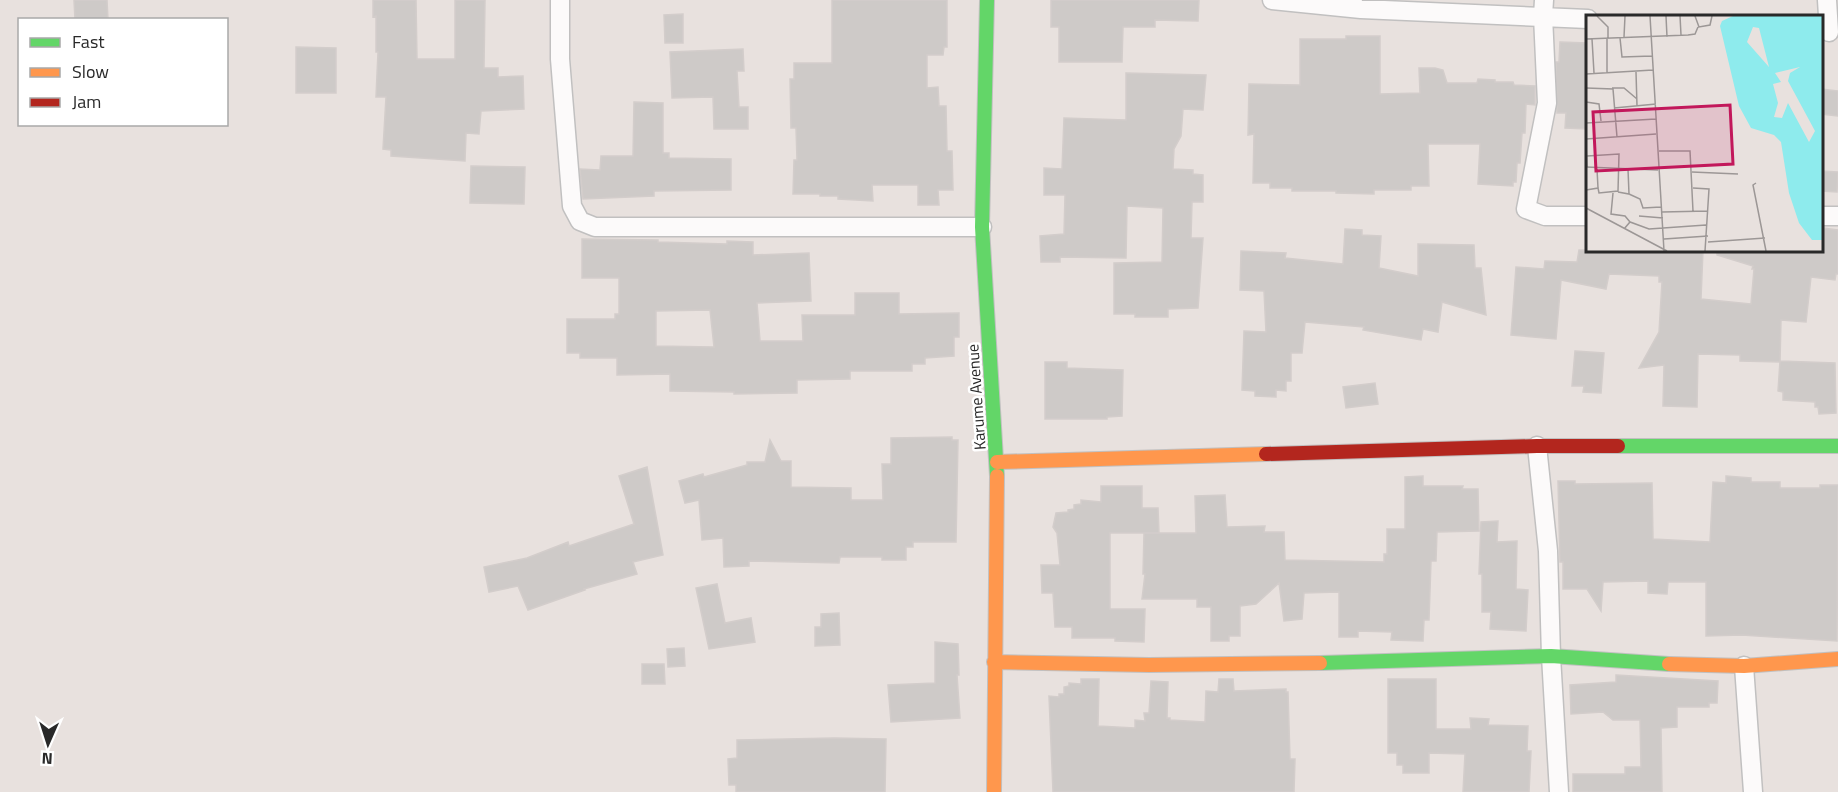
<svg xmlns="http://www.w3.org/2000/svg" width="1838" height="792" viewBox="0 0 1838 792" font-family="'Titillium Web',sans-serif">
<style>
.building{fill:#cecac8;stroke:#d3cdcb;stroke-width:1.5;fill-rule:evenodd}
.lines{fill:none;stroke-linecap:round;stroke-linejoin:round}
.street-casing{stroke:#c1c0c0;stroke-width:21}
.fast-casing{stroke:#c1c0c0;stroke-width:16}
.slow-casing{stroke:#c1c0c0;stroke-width:16}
.jam-casing{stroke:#c1c0c0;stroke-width:16}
.street{stroke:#fcfafa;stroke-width:18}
.fast{stroke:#63d668;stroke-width:14}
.slow{stroke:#ff974d;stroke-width:14}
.jam{stroke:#b3261e;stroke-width:14}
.labels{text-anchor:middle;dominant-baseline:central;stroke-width:5;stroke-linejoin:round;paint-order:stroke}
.street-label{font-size:16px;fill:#292929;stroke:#fff}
.inset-road{fill:none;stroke:#9c9796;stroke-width:1.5}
.view{fill:#c2185b;fill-opacity:0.15;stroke:#c2185b;stroke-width:3}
.inset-edge{fill:none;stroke:#292929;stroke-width:3}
</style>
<rect width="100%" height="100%" fill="#e8e1de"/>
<path class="building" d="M74 0H107L108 20H75Z
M373 0H416L417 59H455V0H485L484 68H498V77L523 76 524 109 481 111 479 134 466 133 465 161 391 156V150L383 149 386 97H376L378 52H376V16L373 17Z
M832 0H947V47H944L943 55H927V88L938 87 939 106H946L947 151H952L953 190H938L939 205H918V185H872L873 201 838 199V196H820V194H793L794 160H797L796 128H791L790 79H794V63H832Z
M1051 0H1199L1198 21 1155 20V27H1123L1122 62H1059V27H1051Z
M683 14V43H665L664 15Z
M1346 36H1380V94L1420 93 1419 68H1435L1443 70 1447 83H1477L1478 79 1495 80V82H1513L1514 85 1535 86V105L1526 104 1525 133H1522L1520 163H1517L1516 182H1513V186L1478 184 1480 144H1428L1429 186H1411V190H1374V194L1336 193V191H1292V188H1270V183H1253L1254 134 1248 135 1249 84 1300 85V39H1346Z
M1560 42 1587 43V129L1565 128 1566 113H1557L1556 62H1559Z
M296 47 336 48V93H296Z
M743 49 744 71H737L739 107H748V129H714L713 97 672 98 670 52Z
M1126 73 1206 75 1203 110 1183 109 1181 136 1174 149 1173 169 1193 170V174L1203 175V202H1192L1191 238H1203L1198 308 1168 309V317H1135V314H1114V263L1162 262 1163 208 1127 206 1126 258 1060 257V262H1041L1040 236 1064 234 1065 195H1044V168L1062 169 1064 118 1126 120Z
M1821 89 1838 91V116L1821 114Z
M634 102 663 103V153H669V158L731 159V190L654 191V196L583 199 580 169 600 170 601 156H633Z
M471 166 525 167 524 204 470 203Z
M1821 171 1838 172 1837 192 1821 191Z
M1823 228 1838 230V274H1836L1835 280 1811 277 1806 322 1781 320 1780 362 1740 361V355L1698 354 1697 407 1663 406 1664 365 1639 368 1659 332 1662 282H1659V276L1609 274 1606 289 1561 280 1556 339 1511 335 1516 267 1544 269 1545 261 1577 262 1579 250H1703L1701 299 1751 304 1754 269H1752L1753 266 1717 255V250H1821Z
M1345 229 1362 230V235L1381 236 1379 268 1418 276V244L1474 245 1475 268H1481L1486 315 1442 302 1438 332 1423 329 1421 340 1363 330 1364 327 1305 322 1302 353H1291V381H1286V391L1276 390V397L1255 396V391L1242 390 1244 331 1266 332 1264 291 1240 290 1241 251 1286 253 1285 258 1343 264Z
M582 239 658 240V242L727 244V241L753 242V255L809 253 811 301 757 303 760 341H803L802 315H855V293H899V314L959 313V337H954V356L925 358V364H912V371H850V379L797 380V393L734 394V392L670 391V374L617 375V358H580V353H567V319H615V314H619V278H582ZM710 310 714 347 656 346V311Z
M1575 351 1604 353 1601 393 1583 392 1584 386H1572Z
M1780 361 1835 363 1836 413 1819 414 1818 407H1815V402L1783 400V392L1778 391Z
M1045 362H1067V368L1123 370 1122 416 1107 417V419H1045Z
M1375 383 1378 404 1346 408 1343 387Z
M952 437V440H958L956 542H913V547H906V560H882V557H840L839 563 749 561V566L724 567 723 538 702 540 699 500 685 503 679 481 703 474 704 477 747 465V462H765L770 440 781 461H791V487L851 488V500H883L882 464H891V438Z
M647 467 663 555 633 562 637 574 584 589 585 590 528 610 518 586 489 592 484 567 527 558 568 542 569 546 634 524 619 476Z
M1423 476V486H1463L1462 489H1478L1479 531 1437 532 1436 561H1431L1429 620H1424L1423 641 1391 640 1392 632 1358 631V637H1339V592L1304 593 1302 619 1284 621 1279 583 1256 604 1240 606V636H1229V641H1211V607H1197V599H1142L1145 574H1143L1144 533H1196L1195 496 1225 495 1227 527 1265 526 1264 532H1284L1285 560 1384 562V554H1387V529H1405V477Z
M1726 476 1751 478V482H1780V488H1820V485H1838L1837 641 1742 635 1706 636V582H1668L1667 594 1648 593V581L1603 582 1601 611 1587 589H1563V562H1560L1558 481H1575V484L1652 483 1653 539 1710 542 1713 482 1726 483Z
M1101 486H1142V508H1158L1159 533H1110V609H1145L1144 642 1115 641V638H1072V627H1055L1053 593H1042L1041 565H1060L1057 533 1053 527 1056 513 1068 512V510L1074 509V505L1081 504V500L1101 502Z
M1498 521 1497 542 1517 541 1516 589 1528 590 1526 631 1490 629 1491 612H1482V574H1479L1481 522Z
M717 584 725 623 751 618 755 642 709 649 696 588Z
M839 613 840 645 815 646V627H821V614Z
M935 642 958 644 959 675H957L960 718 891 722 888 685 935 683Z
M684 648 685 666 668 667 667 649Z
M642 664H664L665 684H642Z
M1616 675 1718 681 1717 703H1709V707H1677V727L1661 728 1662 792H1573V774H1625V767H1641L1640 720H1613L1603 712 1571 714 1570 685 1616 682Z
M1081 679H1099L1098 726 1135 728V720L1145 721 1144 713H1149L1151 681 1168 682 1167 718H1170V720L1205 722 1206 691 1218 692 1219 679H1233L1234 691 1286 689V692H1288L1290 759H1295L1294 792H1053L1049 696 1059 697V694H1064V687L1069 686V683L1081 684Z
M1388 679H1436V729H1471L1470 718 1489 719 1488 725 1528 726 1527 751H1531L1529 792H1463L1465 754 1429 753V773H1403V765H1397V753H1388Z
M834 738 886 739 885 792H736V785H729L728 759 737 758V740Z"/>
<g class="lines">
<defs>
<path id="street" d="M560 0V59L572 206 580 221 595 227H982
M1272 0 1361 9 1588 19
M1544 0 1543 16 1547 103 1526 209 1545 216H1588
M1827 0 1829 32
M1822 216H1838
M1537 446 1548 551 1551 656 1559 792
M1744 666 1753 792"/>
<path id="fast" d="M987 0 982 227 997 476
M1618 446H1838
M1320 663 1551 656 1669 664"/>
<path id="slow" d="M997 462 1266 454
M994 662 1149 665 1320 663
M1669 664 1744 666 1838 659
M994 792 997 476"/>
<path id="jam" d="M1266 454 1537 446H1618"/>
</defs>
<use href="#street" class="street-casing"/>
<use href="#fast" class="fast-casing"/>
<use href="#slow" class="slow-casing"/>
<use href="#jam" class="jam-casing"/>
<use href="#street" class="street"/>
<use href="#fast" class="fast"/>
<use href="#slow" class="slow"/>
<use href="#jam" class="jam"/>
</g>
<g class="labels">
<g class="street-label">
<text transform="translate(976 397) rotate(-94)">Karume Avenue</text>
</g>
</g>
<g transform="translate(1586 15)">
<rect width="237" height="237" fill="#e8e1de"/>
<path d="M147 1H237V225H226L213 208 203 178 195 127 188 120 165 113 153 91 134 11 136 6ZM167 12 173 13 183 52 161 27ZM214 52 204 58 202 66 229 116 223 127 202 88 196 103 188 102 192 88 187 69 195 67 189 58Z" fill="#8eebed" fill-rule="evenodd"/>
<path class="inset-road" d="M11 1 22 12V23M64 1 78 236M80 1 81 22M94 1 95 20M109 1 113 12 124 10 126 1M38 22 39 1M21 23V58M34 23 36 42 66 41M0 24 102 20 109 19 112 12M6 24 8 58M50 57 51 91M0 59 67 55M0 73 27 74 31 122M26 73H38L51 84M0 87 13 89 15 106M28 93 70 89M0 108 70 104M0 124 70 119M0 128 1 153M73 136H104L107 196M1 141 33 139 32 176 13 178 12 173M0 152 72 155M106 157 152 159M170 168 167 170 180 236M107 173 123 174 119 236M0 175 12 173 11 154M32 177 43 179 42 154M27 178 25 199 39 201 44 207M43 179 54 184 57 193 75 192M0 193 81 236M76 197 122 196M53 201 77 203M38 214 44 207 63 214 120 210M78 224 122 221M122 227 179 223"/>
<path class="view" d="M144 90 147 149 10 156 7 97Z"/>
<rect width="237" height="237" class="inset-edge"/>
</g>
<rect x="18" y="18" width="210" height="108" fill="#ffffff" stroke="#a9a9a9" stroke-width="1.5"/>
<rect x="30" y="38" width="30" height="9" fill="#63d668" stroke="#a9a9a9" stroke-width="1.5"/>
<text x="72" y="48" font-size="18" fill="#292929">Fast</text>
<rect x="30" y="68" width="30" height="9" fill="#ff974d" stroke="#a9a9a9" stroke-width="1.5"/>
<text x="72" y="78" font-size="18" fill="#292929">Slow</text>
<rect x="30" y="98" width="30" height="9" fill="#b3261e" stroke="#a9a9a9" stroke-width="1.5"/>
<text x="72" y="108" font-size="18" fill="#292929">Jam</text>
<g transform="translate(48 744) rotate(183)" stroke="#ffffff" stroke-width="4.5" paint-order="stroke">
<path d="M0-4.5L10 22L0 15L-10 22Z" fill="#292929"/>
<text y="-9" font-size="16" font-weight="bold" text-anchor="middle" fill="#292929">N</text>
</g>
</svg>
